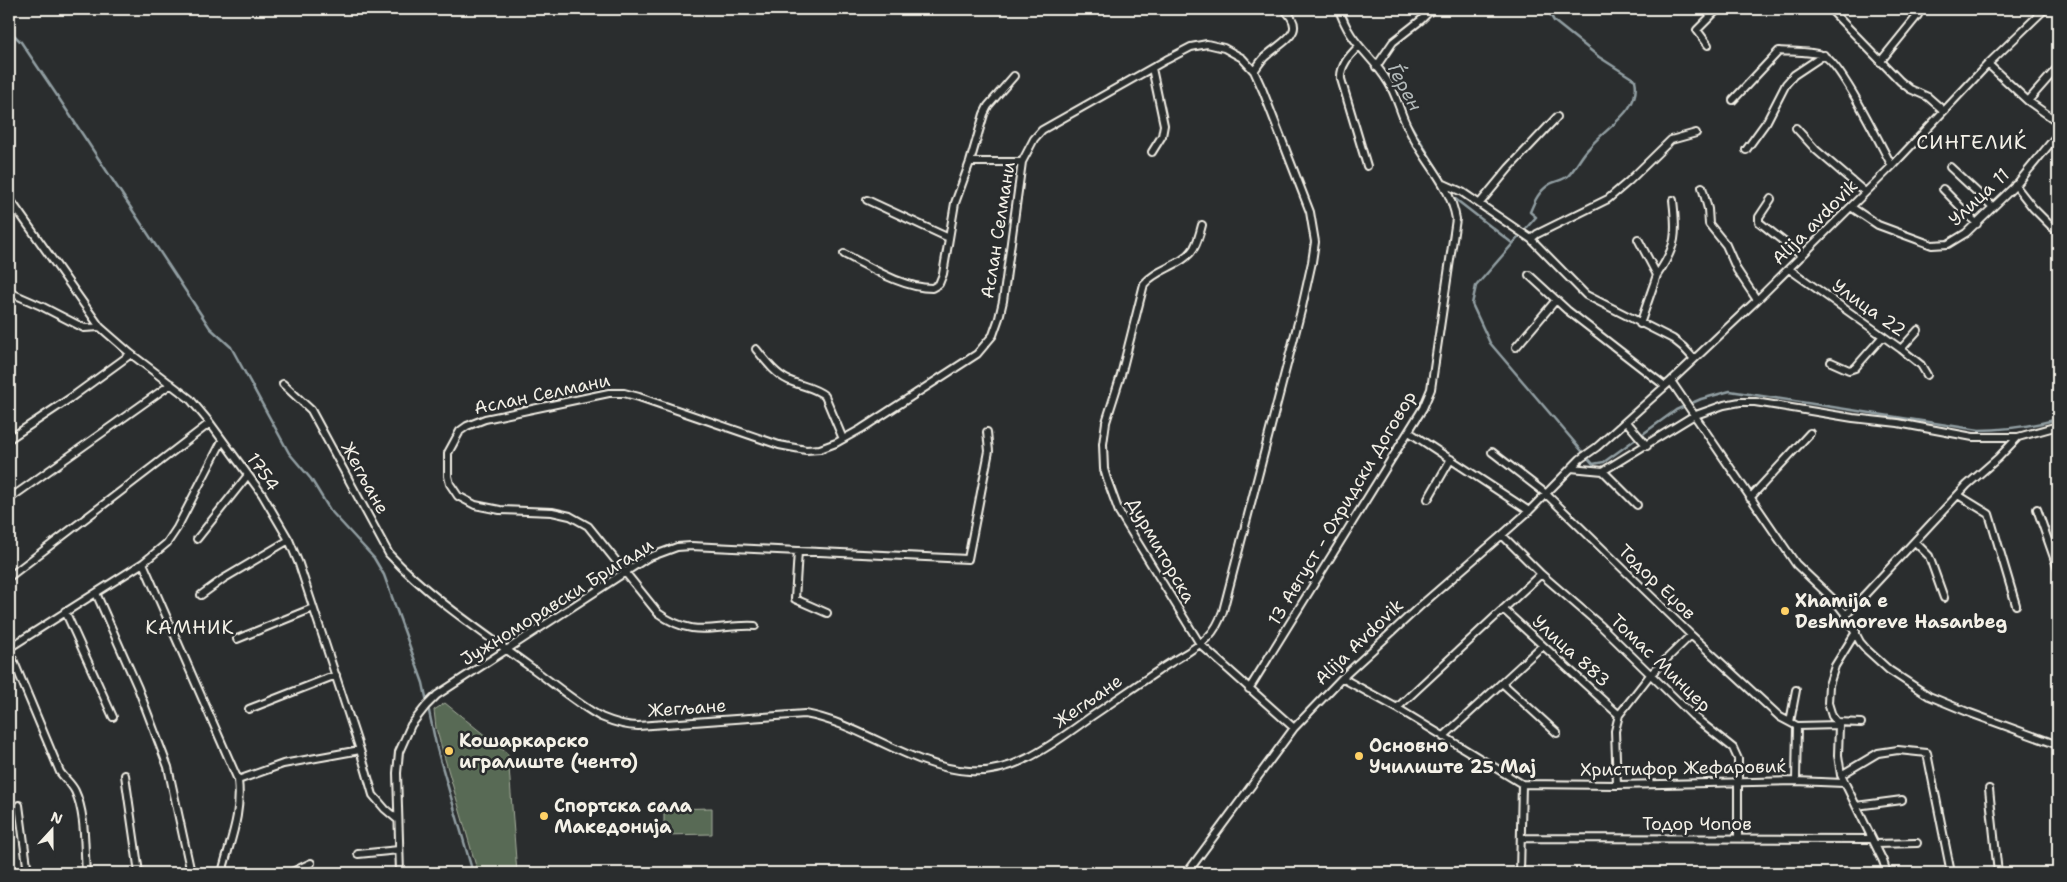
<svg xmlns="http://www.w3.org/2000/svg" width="2067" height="882" viewBox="0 0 2067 882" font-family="'Shantell Sans',sans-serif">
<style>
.green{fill:#596b54;stroke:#a6ae9e}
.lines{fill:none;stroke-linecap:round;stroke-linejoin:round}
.stream{stroke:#919ea2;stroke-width:2.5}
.minor-casing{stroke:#f4f1e8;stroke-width:10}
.minor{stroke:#2a2d2e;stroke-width:6}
.poi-dot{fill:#ffd166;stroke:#2a2d2e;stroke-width:2}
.labels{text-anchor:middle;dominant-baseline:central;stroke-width:5;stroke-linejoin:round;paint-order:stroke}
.street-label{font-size:18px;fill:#f4f1e8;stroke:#2a2d2e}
.poi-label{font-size:18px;font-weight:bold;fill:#f4f1e8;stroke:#2a2d2e;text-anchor:start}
.water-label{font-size:19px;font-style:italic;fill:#b2b9b9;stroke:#2a2d2e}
.neighbourhood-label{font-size:19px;letter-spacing:1px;fill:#f4f1e8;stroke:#2a2d2e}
.quarter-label{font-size:20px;letter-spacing:1px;fill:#f4f1e8;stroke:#2a2d2e}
</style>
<rect width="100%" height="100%" fill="#2a2d2e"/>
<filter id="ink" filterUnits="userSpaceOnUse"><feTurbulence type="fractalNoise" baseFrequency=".02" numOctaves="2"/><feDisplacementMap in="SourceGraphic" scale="10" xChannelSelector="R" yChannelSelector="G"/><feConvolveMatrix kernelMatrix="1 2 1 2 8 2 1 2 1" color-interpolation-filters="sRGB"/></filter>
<g filter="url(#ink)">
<path class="green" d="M445 703 508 754 517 873H478L436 728 434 710Z
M712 808V834L664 835V809Z"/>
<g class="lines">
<path class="stream" d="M1343 9 1353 33
M1547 9 1554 21 1599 57 1635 80C1642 110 1605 128 1589 148 1581 156 1576 168 1568 176 1563 180 1556 181 1550 184 1539 191 1535 200 1530 212L1536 217 1476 286 1472 304 1490 343 1593 464 1604 462 1676 410 1701 399 1730 391 1979 430C2006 430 2032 426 2058 419
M9 30 21 42 56 94 210 328 231 347 289 453 311 479 330 510 374 558 384 575 423 683 437 749 473 873
M1407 119 1438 170
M1454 198 1512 243"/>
<defs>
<path id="minor" d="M1830 9 1900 81 1910 89 1928 97 1944 111
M1708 45 1697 30 1718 9
M1358 47C1349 56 1340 66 1341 79L1367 166
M1880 62 1918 15
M1988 64 2028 101 2058 122
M1376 67 1393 42 1421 20 1432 9
M1152 68 1164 125 1162 136 1152 152
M1254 71C1258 66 1261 60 1266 56 1284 40 1308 32 1284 9
M1733 100 1779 51C1790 52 1815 51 1824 56 1841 63 1881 146 1892 166
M2028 101 2058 67
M1796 128 1816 150 1865 192
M1746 150 1767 121 1786 84 1794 75 1824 55
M970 162H1022
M1950 167 1993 207
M1444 184 1462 192 1531 239 1586 295 1673 339 1683 347 1694 359
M2015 185 2033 208 2058 233
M1702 187 1708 209 1709 224 1726 245 1737 270 1757 300
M1943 189 1977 224
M9 198 100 327 131 354 190 399 210 423 262 494 289 540 299 564 360 750 373 795 385 809 398 820
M1771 199 1759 217V222L1802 256
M867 200 949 238
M1480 203 1509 168 1557 117
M1851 207 1878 225 1932 245 1948 244 1966 233 1993 207 2017 184 2058 134
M1202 225C1200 233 1198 241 1194 248 1183 266 1157 268 1144 284L1121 375 1106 422 1103 444 1104 469 1107 479 1119 512 1200 644 1294 728
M1531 239 1537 234 1608 199 1629 181 1671 140 1696 133
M1638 239 1657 275 1640 324
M844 254C870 267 902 288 932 288L939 284 943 274 955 203 970 162 984 114 988 106 1014 76
M1789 269 1901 349 1921 365 1927 375
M1529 275 1567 310 1665 386
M1657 275C1677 246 1677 234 1673 200
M9 292 41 306 84 328 100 327
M1516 347 1556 300
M756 349C765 360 775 374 788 380 800 386 815 387 825 396L843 439
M1901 349 1918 330
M1831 362 1849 370 1855 368 1883 336
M1671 381 1796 564 1835 601 1846 615 1860 642 1867 650 1889 670 1929 696 1970 713 2058 745
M283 384 311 410 389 554C429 597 481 631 529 666 552 682 577 704 601 717 613 722 625 726 638 726L805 714C862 724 910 767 969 771 1016 775 1056 741 1092 716 1114 701 1136 686 1158 671 1174 659 1194 651 1208 637 1215 630 1220 620 1223 611L1302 307 1312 262 1315 242 1310 212 1263 91 1254 71 1242 58 1224 48 1207 44 1191 47 1166 60 1042 130 1034 139 1022 162 1003 301 999 318 993 335 977 354 861 429 836 443 820 449 806 450 779 445 639 397 624 393H609L485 419 467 426 460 431 448 453V476L450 484 458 496 475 505 500 510 552 512 570 516 588 526 658 613C695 640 715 624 755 626
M1626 421 1647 446
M1409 432 1529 511
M9 439 72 397 131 354
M1492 452 1545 493 1691 635 1780 717 1797 726
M1571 468 1603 471 1693 416 1724 405 1740 402H1755L1853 418 1898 423 1973 437H2018
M1603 471 1637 505
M1958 495 1989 514 2016 605
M1750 498 1810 433
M9 499 171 384
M1428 499 1451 459
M2037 509 2058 569
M1502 535 1541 574 1600 625 1693 716 1733 748 1738 759V838
M197 539 248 475
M1915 542 1929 556 1944 598
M798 551 795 599 827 613
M143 563 238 780C242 816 230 840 222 873
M9 577 210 423
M96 593 138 688 168 767 191 873
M201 595 223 579 289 540
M1503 609 1619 715
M65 611 113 717
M1846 615 1967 485 1998 458 2018 437 2058 426
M1856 632 1835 666 1829 685 1828 703 1832 716 1839 725 1838 755 1841 775 1883 861 1887 873
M237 639 313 608
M9 648 143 563 167 543 177 528 222 441
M9 650 60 772C65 779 71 783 75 791 86 814 84 848 86 873
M1342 678 1397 708 1522 784
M1502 683 1557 733
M1249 689 1423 408 1431 389 1456 219C1450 183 1423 160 1408 128 1400 113 1397 96 1388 82 1370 53 1350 44 1339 9
M1397 708 1541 574
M249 709 336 675
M1790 722 1796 690
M1838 722 1861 723
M1443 737 1542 646
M125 775 139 873
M1841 775 1878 753 1898 750 1927 753 1951 873
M238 780 283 764 360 750
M1796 781 1797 726 1839 725
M1522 784 1617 785 1796 781 1844 783
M1617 785 1615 731 1619 715 1650 675 1691 635
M1989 789 1998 873
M19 805 28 873
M1856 806 1902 800
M1521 838 1872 839
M1875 844 1917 843
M358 854 399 850
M290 873 311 863
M400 873 397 773 399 752 411 725 426 706 437 695 647 558 677 547 691 546 968 559 989 451 987 432
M1187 873 1294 728 1342 678 1419 607 1502 535 1529 511 1580 459 1597 447 1671 381 1757 300 1892 166 1988 64 2045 9
M1520 873 1522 784"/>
</defs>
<use href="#minor" class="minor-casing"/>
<use href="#minor" class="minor"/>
</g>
</g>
<g class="poi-dot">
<circle cx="1785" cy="611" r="5"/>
<circle cx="449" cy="751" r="5"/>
<circle cx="1359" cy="756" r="5"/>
<circle cx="544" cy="816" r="5"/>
</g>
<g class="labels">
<g class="street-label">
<text transform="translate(1979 197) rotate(-43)">Улица 11</text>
<text transform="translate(1815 222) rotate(-45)">Alija avdovik</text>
<text transform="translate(998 230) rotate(-81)">Аслан Селмани</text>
<text transform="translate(1869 308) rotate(35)">Улица 22</text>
<text transform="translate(542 394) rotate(-12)">Аслан Селмани</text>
<text transform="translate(263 472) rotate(55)">1754</text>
<text transform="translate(365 478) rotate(61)">Жегљане</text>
<text transform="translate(1342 508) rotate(-59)">13 Август - Охридски Договор</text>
<text transform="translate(1161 550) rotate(60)">Дурмиторска</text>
<text transform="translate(1657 582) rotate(44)">Тодор Еџов</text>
<text transform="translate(557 602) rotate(-32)">Јужноморавски Бригади</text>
<text transform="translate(1359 642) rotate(-44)">Alija Avdovik</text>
<text transform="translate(1571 651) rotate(42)">Улица 883</text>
<text transform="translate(1661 663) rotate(44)">Томас Минцер</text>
<text transform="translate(1088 701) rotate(-35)">Жегљане</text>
<text transform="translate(687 708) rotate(-4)">Жегљане</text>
<text transform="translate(1683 768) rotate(-1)">Христифор Жефаровиќ</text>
<text x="1697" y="824">Тодор Чопов</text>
</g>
<g class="poi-label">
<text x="1795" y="601">Xhamija e<tspan x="1795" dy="21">Deshmoreve Hasanbeg</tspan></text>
<text x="459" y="741">Кошаркарско<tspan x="459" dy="21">игралиште (ченто)</tspan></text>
<text x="1369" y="746">Основно<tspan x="1369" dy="21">Училиште 25 Мај</tspan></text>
<text x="554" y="806">Спортска сала<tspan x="554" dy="21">Македонија</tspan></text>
</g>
<g class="water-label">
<text transform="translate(1405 87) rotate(62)">Ѓерен</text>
</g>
<g class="neighbourhood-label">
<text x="190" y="627">КАМНИК</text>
</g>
<g class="quarter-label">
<text x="1972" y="142">СИНГЕЛИЌ</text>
</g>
</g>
<rect width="2067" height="882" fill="none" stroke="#2a2d2e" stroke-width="30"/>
<rect x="15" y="15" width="2037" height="852" fill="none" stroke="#f4f1e8" stroke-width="2" filter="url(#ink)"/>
<g transform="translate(52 830) rotate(21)" stroke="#2a2d2e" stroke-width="4" paint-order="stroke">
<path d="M0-4L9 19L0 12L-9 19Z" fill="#f4f1e8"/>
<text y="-8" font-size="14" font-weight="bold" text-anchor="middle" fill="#f4f1e8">N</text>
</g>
</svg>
